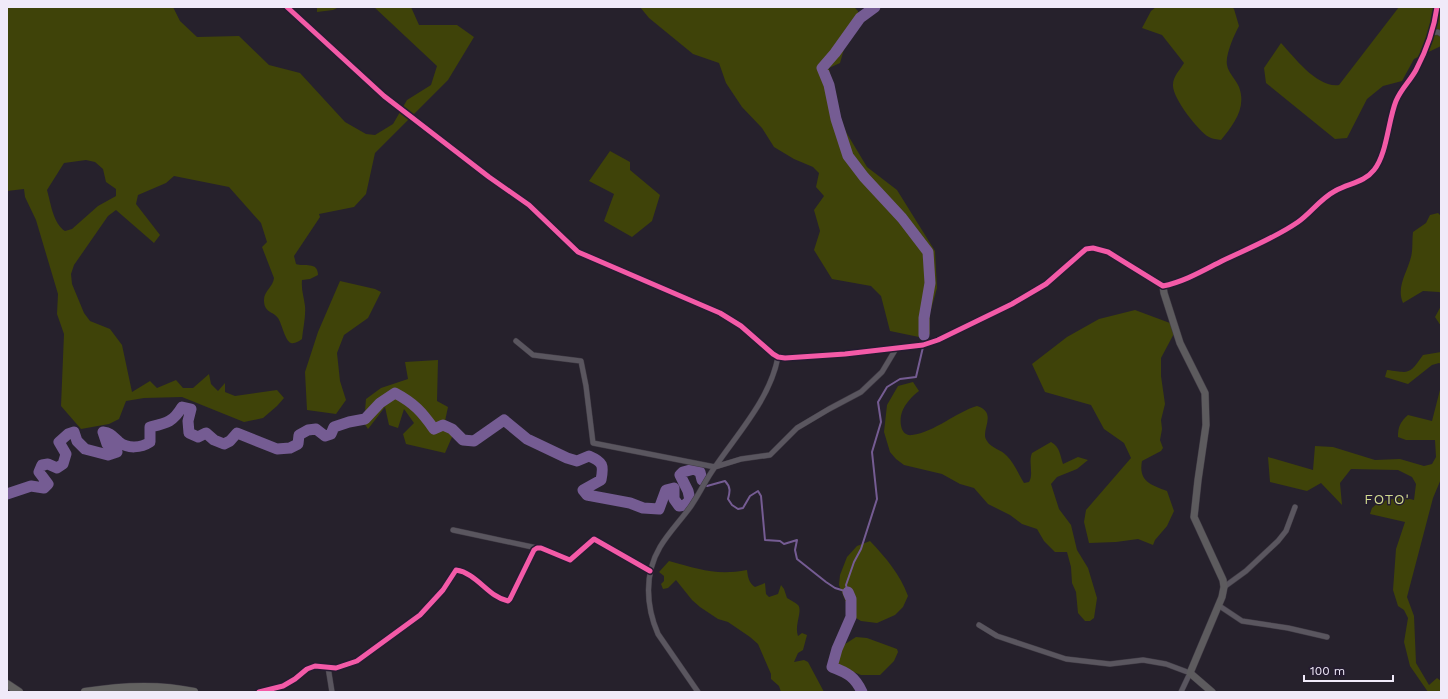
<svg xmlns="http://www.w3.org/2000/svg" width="1448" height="699" viewBox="0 0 1448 699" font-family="'Work Sans',sans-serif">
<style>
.green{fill:#3f4309;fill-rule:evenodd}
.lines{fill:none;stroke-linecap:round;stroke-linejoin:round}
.stream{stroke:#755c93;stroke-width:2}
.river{stroke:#755c93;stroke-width:11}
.street-casing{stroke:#403b45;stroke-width:6}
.secondary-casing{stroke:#403b45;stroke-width:8}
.primary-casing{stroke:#403b45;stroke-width:9}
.street{stroke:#5a565f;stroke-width:5}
.secondary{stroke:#5d5b5e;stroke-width:7}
.primary{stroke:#626160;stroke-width:8}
.cycleway-casing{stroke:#251c31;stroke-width:8}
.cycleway{stroke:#f35aa7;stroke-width:5}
.labels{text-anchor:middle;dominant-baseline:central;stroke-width:3;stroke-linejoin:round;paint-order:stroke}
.quarter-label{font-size:14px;letter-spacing:1px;fill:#d0da8d;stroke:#251c31}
</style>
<rect width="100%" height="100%" fill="#26212c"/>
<path class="green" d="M7 7H173L180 21 197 37 239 36 269 65 300 73 345 122 366 134 375 135 393 124 407 100 431 85 437 66 374 7H411L419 25H457L474 37 448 80 375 153 366 194 354 207 319 214 320 217 294 256 296 264C304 267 318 261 318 275L310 279 302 280C301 290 304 297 305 306 306 317 303 328 302 339 299 341 295 344 291 343 285 341 282 324 278 318 273 311 264 313 264 300 264 291 273 287 274 278L262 247 267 242 261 223 229 187 174 176 166 183 138 195 136 204 160 235 154 243 116 210 108 216 74 265 71 274 72 284 84 313 90 321 110 329 122 345 132 392 150 381 157 388 176 380 183 388H193L209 374 211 384 218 391 225 383V392L235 396 277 390 284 398 277 406 263 418 244 422 182 397 144 398 126 401 119 419 109 424 81 429 61 406 64 334 57 314 58 294 36 220 25 197 24 189 7 191ZM86 160 95 162 103 169 106 182 116 189V196L98 206 72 229 65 231C53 223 51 204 47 190L64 163Z
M317 7H339L333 10 317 12Z
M640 7H854L858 11 860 26 844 49 840 63 829 68 836 106 846 132 867 167 897 190 935 251 937 288 930 313V334L919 337 890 331 881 296 871 286 832 279 814 250 820 231 814 210 824 196 816 187 819 173 813 167 794 159 774 147 762 128 742 107 726 83 719 63 693 54 649 18Z
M1156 7H1232L1234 9 1239 26C1234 35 1225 56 1227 65 1228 72 1236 80 1239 87 1247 108 1233 125 1221 140 1217 139 1212 139 1209 137 1198 131 1172 97 1173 85 1173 76 1180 70 1184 63L1162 35 1142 28 1151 11Z
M1399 7H1441V46L1414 59 1402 81 1383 86 1367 99 1347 138 1335 139 1266 83 1264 68 1281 43C1295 58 1317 88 1339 85Z
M610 151 630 162V170L660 195 652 221 632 237 604 221 614 194 589 181Z
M1438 213 1441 216V293L1439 292 1423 291 1403 303C1396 287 1407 273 1411 257 1413 250 1412 240 1413 232L1426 223 1430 215Z
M340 281 375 289 381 292 368 318 344 335 337 353 340 381 346 400 336 414 307 410 305 372 318 332Z
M1441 306V326L1435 317Z
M1135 310 1178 326 1161 358V376L1165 404 1161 420 1162 429 1160 440 1163 448 1161 451 1142 461C1138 482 1152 485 1167 491L1174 511 1167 526 1155 540 1153 545 1138 539 1116 542 1089 543 1084 522 1086 510 1131 458 1124 443 1104 429 1091 405 1045 392 1032 364 1067 337 1099 319Z
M1441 352V364L1439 363 1432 365 1408 384 1385 377 1387 370C1410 373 1409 375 1423 355Z
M438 360 437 401 448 407 445 421 456 428 445 453 406 444 403 434 414 423 404 409 398 428 389 425 385 407 368 429 364 423 366 399 381 388 408 379 405 362Z
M913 382 919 391C912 396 905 404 902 412 899 420 900 437 912 435 935 432 956 412 977 406 999 413 979 431 987 441 991 448 1002 450 1007 456 1014 463 1019 475 1024 483L1029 482C1034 474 1028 462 1032 453L1051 442C1060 447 1060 455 1063 464L1078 457 1088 460 1077 469 1057 477 1051 484 1059 509 1071 525 1077 550 1088 568 1097 598 1094 618 1090 621H1085L1078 613 1076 592 1072 583 1071 567 1067 552H1055L1044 541 1037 529 1022 524 1010 515 988 504 974 488 960 484 942 474 904 465 896 459 890 452 884 432 887 405 898 386Z
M1441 386V479L1433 498 1407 597 1414 616 1416 663 1429 685 1437 678 1441 681V692H1428L1410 666 1404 642 1408 618 1404 610 1398 606 1393 590 1396 549 1405 522 1370 514 1372 508 1379 502 1402 497 1414 500 1416 484 1412 477 1398 470 1351 469 1340 483 1342 505 1321 483 1307 491 1270 482 1268 457 1313 470 1315 446 1333 447 1375 460 1400 459 1424 466 1432 464 1436 457 1435 440H1406L1398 437C1398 427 1400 422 1408 415L1432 421Z
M870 541C886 558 900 574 908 596L903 607 895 615 877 623 861 621 851 615 839 585 840 575 847 557 857 546Z
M669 561C699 569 716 576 747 570 748 578 749 583 755 587L765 583 766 594 769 597 778 594 781 585 784 589 787 598C790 600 795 602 798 605 803 611 794 625 798 636L802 633 807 635 803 650 798 653 794 662 804 660 808 662 824 692H781L779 686 771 679V674L758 644 750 637 728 622 718 619 700 607 692 600 676 580 668 588 663 589 661 584 664 581V576L659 572Z
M856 637 867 638 897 649 898 652 894 661 880 675H861L839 666 836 661 842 646Z"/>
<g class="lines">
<path class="stream" d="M707 486 725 481C731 487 730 492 728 499L732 505 738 509 743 508 750 496 758 491 761 496 765 540 780 541 784 544 797 540 795 550 797 559 826 582 835 588 848 592
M848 592 846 585 854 562 861 549 877 499 872 452 881 422 878 402 887 387 900 379 916 377 923 347"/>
<path class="river" d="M875 7 860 18 835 53 822 68 829 85 836 119 848 156 864 177 902 218 928 252 930 283 924 318V335
M7 494 31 486 44 488 48 484 39 472 42 465 48 464 57 468 63 464 66 454 59 442 68 434 74 432 77 441 85 449 108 455 117 452 107 444 103 432C111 433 113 437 119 442 128 449 141 448 150 442V427C167 423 173 422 182 407L191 409 188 421 189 433 198 437 206 433 214 440 224 444 230 441 237 433 277 449 290 448 298 444 299 435 308 430 316 429 325 436 331 434 334 427 349 422 365 419 380 403 395 393C414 403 422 412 434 429L443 425 452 429 463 440 474 441 504 420 527 439 567 458 577 461 589 456C603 462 604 465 601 480L583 490 587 495 630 503 643 508 659 509 666 490 674 488V499L679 506 685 505 690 500 688 491 680 475 683 472 694 469 700 472 702 480
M848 592 851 599V617L837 649 832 667C848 673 855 677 862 692"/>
<defs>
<path id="street" d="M287 7 384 96 489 177 529 205 578 252 720 313 741 326 773 354 778 357 785 358 845 354 923 345 938 340 1012 304 1046 284 1086 249 1093 248 1108 252 1163 286C1184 282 1204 270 1222 261 1247 249 1275 238 1298 222 1311 213 1320 199 1335 191 1348 183 1364 183 1374 170 1387 154 1388 121 1396 101 1401 89 1410 81 1416 70 1426 51 1434 29 1437 7
M1430 33 1438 32 1441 34
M516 341 533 355 581 361 586 386 593 443 715 467 741 459 770 455 797 428 829 409 861 392 882 372 897 347
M453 530 537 548
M1224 587 1246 571 1278 541 1286 531 1295 507
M1218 605 1242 621 1288 628 1327 637
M979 625 997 636 1066 659 1110 664 1143 660 1166 664 1190 673 1181 692
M328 667 332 692
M259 692 283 686 295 679 307 669 315 666 336 668 357 661 420 615 443 590 456 570C477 573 488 597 508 601L510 599 534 550 537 548H541L570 560 594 539 650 571
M698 692 658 634C646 606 644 574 660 547 669 532 681 520 691 506 700 493 706 479 715 467 738 433 770 399 778 357"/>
<path id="secondary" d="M1163 286 1164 293 1180 343 1205 393 1206 425 1198 480 1194 517 1223 580 1224 587 1222 597 1190 673 1212 692"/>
<path id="primary" d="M7 684 19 692
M85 692C122 686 158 684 194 692"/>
</defs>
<use href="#street" class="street-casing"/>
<use href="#secondary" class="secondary-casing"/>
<use href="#primary" class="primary-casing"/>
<use href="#street" class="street"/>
<use href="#secondary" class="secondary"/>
<use href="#primary" class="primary"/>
<defs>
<path id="cycleway" d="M287 7 384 96 489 177 529 205 578 252 720 313 741 326 773 354 778 357 785 358 845 354 923 345 938 340 1012 304 1046 284 1086 249 1093 248 1108 252 1163 286C1184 282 1204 270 1222 261 1247 249 1275 238 1298 222 1311 213 1320 199 1335 191 1348 183 1364 183 1374 170 1387 154 1388 121 1396 101 1401 89 1410 81 1416 70 1426 51 1434 29 1437 7
M259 692 283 686 295 679 307 669 315 666 336 668 357 661 420 615 443 590 456 570C477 573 488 597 508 601L510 599 534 550 537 548H541L570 560 594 539 650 571"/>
</defs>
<use href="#cycleway" class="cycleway-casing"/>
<use href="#cycleway" class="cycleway"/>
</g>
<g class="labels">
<g class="quarter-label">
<text x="1387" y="499">FOTO'</text>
</g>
</g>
<rect width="1448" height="699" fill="none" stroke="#f0eaf9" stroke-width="16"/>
<path d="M1304 675v6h89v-6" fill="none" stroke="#f0eaf9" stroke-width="2"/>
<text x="1310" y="675" font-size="12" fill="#f0eaf9" stroke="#251c31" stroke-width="3" paint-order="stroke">100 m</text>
</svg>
